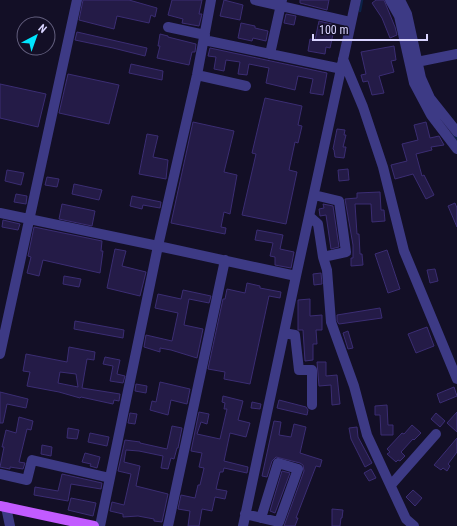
<svg xmlns="http://www.w3.org/2000/svg" width="457" height="526" viewBox="0 0 457 526" font-family="'Roboto Condensed',sans-serif">
<style>
.lines{fill:none;stroke-linecap:round;stroke-linejoin:round}
.stream{stroke:#0c2248;stroke-width:2.5}
.building{fill:#241b47;stroke:#3b2d73;fill-rule:evenodd}
.minor{stroke:#3d3a85;stroke-width:10}
.major{stroke:#c25bff;stroke-width:10}
</style>
<rect width="100%" height="100%" fill="#130f26"/>
<g class="lines">
<path class="stream" d="M360 11 362 0
M453 134 457 139"/>
</g>
<path class="building" d="M83 0H129L157 8 155 17 151 15 149 23 117 16 114 29 79 20Z
M172 0H202L199 14H202L199 26 182 23 183 19 168 15Z
M224 0 243 5 240 20 220 16Z
M300 0H329L327 10 300 3Z
M376 0H384L395 27 397 35 390 38 382 18 372 3Z
M286 14 296 16 294 25 284 23Z
M319 21 335 25 330 48 326 47 325 54 308 51 310 39 315 40Z
M241 23 255 26V28L268 31 266 41 253 38 252 41 238 38Z
M77 32 147 48 145 56 113 48 75 40Z
M160 34 168 36V37L196 44 195 52H192L189 65 157 58 160 46H158Z
M394 46 396 60 391 61 394 72 379 76 384 93 372 95 368 81 363 82 361 75 366 74 361 52Z
M210 48 327 73 323 95 310 93 313 79 298 76 295 90 266 83 269 68 249 64 247 75 238 74 240 62 226 60 224 71 214 69 216 57 208 56Z
M131 64 163 71 162 80 129 73Z
M68 74 119 85 109 124 59 113Z
M0 84 46 94 38 127 0 118Z
M265 98 302 106 298 125 302 126 298 143 295 142 289 170 297 172 286 224 242 215 256 154 252 153Z
M193 122 234 131 224 172 237 175 230 214 224 212 221 227 226 228 225 234 171 223Z
M426 122 430 138 439 136 444 145 431 147 432 150 416 154 422 176 424 175 434 195 426 199 413 174 395 179 391 165 407 161 402 144 418 140 414 125Z
M337 129 345 130 344 135H346L343 147H346L344 158 335 157 334 150 333 149Z
M147 134 158 136 153 157 168 160 166 179 139 174Z
M348 169 349 180 339 181 338 170Z
M7 170 24 173 21 185 5 181Z
M47 177 59 179 57 187 45 185Z
M74 184 102 190 99 200 72 194Z
M380 192 381 210H384L385 221 372 222 371 204H355L357 234H359L360 254H362L363 265 351 266V258H353V245L345 199 357 198V193Z
M16 194 27 196 26 204 14 202Z
M132 196 161 202 160 208 143 205 142 209 130 206Z
M455 203 457 208V227L448 206Z
M62 204 95 211 92 226 59 219Z
M323 204 333 206 339 247 331 249 326 215 320 216 319 209 324 208Z
M3 220 20 224 18 230 2 227Z
M34 227 102 241 101 251H103L100 273 43 260 39 276 27 273 31 257 28 256Z
M257 230 283 235 280 249 294 252 291 268 275 265V257L270 256 273 243 255 240Z
M115 249 126 251 122 266 146 272 140 296 107 288Z
M387 250 400 289 388 293 375 254Z
M435 269 438 281 430 283 427 270Z
M321 273 322 284 314 285 313 274Z
M64 276 81 279 79 287 63 284Z
M247 283 260 286V288L281 292 280 298 269 296 250 384 224 379 225 372 208 369 223 299H225L227 289 245 293Z
M183 290 211 296 209 303 189 299 184 325 203 329 197 358 171 350 160 348V352L144 347 146 335 172 341 178 313 155 308 158 294 181 299Z
M310 299V316L322 315V330H316L317 344H313V360L305 361 303 330H298V300Z
M380 308 382 318 339 324 337 321V315Z
M75 321 124 330 123 338 74 329Z
M427 327 434 346 416 353 408 334Z
M348 331 353 348 348 349 343 333Z
M69 347 95 352 94 360 87 359 82 388 120 394 119 401 114 400 113 404 81 397 80 398 59 392 27 386 30 372 23 371 26 354 67 362ZM60 372 76 374 78 387 58 383Z
M105 357 120 360 117 374 125 376 123 383 110 381 113 366 103 364Z
M317 362H326V376L337 375 340 404 332 405 331 385 319 386Z
M160 382 190 389 187 404 171 400 168 415 150 410 152 401 156 402Z
M136 384 147 386 146 393 135 391Z
M454 387 457 396 440 403 437 394Z
M0 392 28 399 26 408 7 404 3 423H0Z
M223 396 243 401 238 420 250 423 246 437 230 433 224 461 248 467 247 473 224 468 223 472H220L216 489 227 491 225 499 215 497 212 511 202 509 199 526H188L190 511 178 509 181 495 195 498 198 485H200L204 468 199 467 202 453 191 451 199 412 209 414 207 424 201 422 197 434 220 439 227 409H224L225 403 222 402Z
M279 400 306 407 308 410 307 415 277 408Z
M252 402 261 404 260 409 251 408Z
M387 405 388 425H393V435H381L380 415H375V406Z
M457 412V432L447 423Z
M130 413 137 414 135 424 128 423Z
M436 413 445 421 440 427 431 419Z
M19 417 33 421 31 430 27 429 19 462 25 463 23 469 10 467V469L0 467 4 447H2L6 430 16 433Z
M274 421 281 422 279 435 291 437 294 424 306 427 300 453 322 460 320 467 316 466 296 518H298L295 526H284L304 471 303 465 300 463 276 457 272 461 267 477 262 476Z
M412 425 421 433 414 440 413 439 401 452 405 456 400 461 398 460 396 462 387 454 390 452 387 449 402 433 404 434Z
M172 426 182 428 178 448H177L174 459 171 458 168 469 161 468 163 456 139 451 126 450 124 462 140 466 136 486 168 494 162 522 154 521V519L138 516 123 517V514L110 511 112 502 124 505 131 474 118 471 125 440 140 442V443L167 449Z
M357 427 358 437 372 463 365 467 351 439 349 428Z
M68 428 79 430 77 439 67 438Z
M90 433 109 437 107 446 88 442Z
M457 438V452L448 464 450 466 447 471 443 468 441 470 434 465Z
M42 445 52 447 51 456 41 454Z
M85 453 100 457 97 468 90 466 91 464 82 462Z
M371 469 376 478 369 481 364 473Z
M282 471 290 473 275 513 270 511Z
M62 474 102 483 101 489 71 484 68 501 34 495 35 487 58 491Z
M413 490 422 498 415 506 406 497Z
M71 498 96 503 93 516 68 510Z
M332 509 343 510 342 518H341L340 526H332Z"/>
<g class="lines">
<path class="minor" d="M255 0 351 22
M390 0 399 16 414 83 431 115 457 149
M400 0 407 14 421 78 430 98 457 132
M168 27 205 35
M204 40 342 69
M270 54 282 0
M343 59 363 107 383 167 404 251 457 379
M412 63 457 54
M197 75 246 86
M314 195 339 201 346 252 323 257
M0 213 158 246 296 276
M309 216 318 224 323 257 327 270 331 322 354 386 367 435 406 519 414 526
M284 333 295 335 299 370H312V405
M0 354 77 0
M0 474 27 480 32 460 110 478
M391 485 436 434
M6 507 10 526
M245 514 279 522 298 469 278 463 261 518
M100 526 158 246 197 75 211 0
M168 526 225 260
M243 526 296 276 356 0"/>
<path class="major" d="M0 506 94 526"/>
</g>
<g transform="translate(36 36) rotate(41)"><circle r="19" fill="#130f26" stroke="#625e7d"/>
<path d="M0-3L7 15L0 10L-7 15Z" fill="#00e5ff"/>
<text y="-6" font-size="11" font-weight="bold" text-anchor="middle" fill="#d9d4ff">N</text>
</g>
<path d="M313 34v6h114v-6" fill="none" stroke="#d9d4ff" stroke-width="2"/>
<text x="319" y="34" font-size="12" fill="#d9d4ff" stroke="#130f26" stroke-width="3" paint-order="stroke">100 m</text>
</svg>
